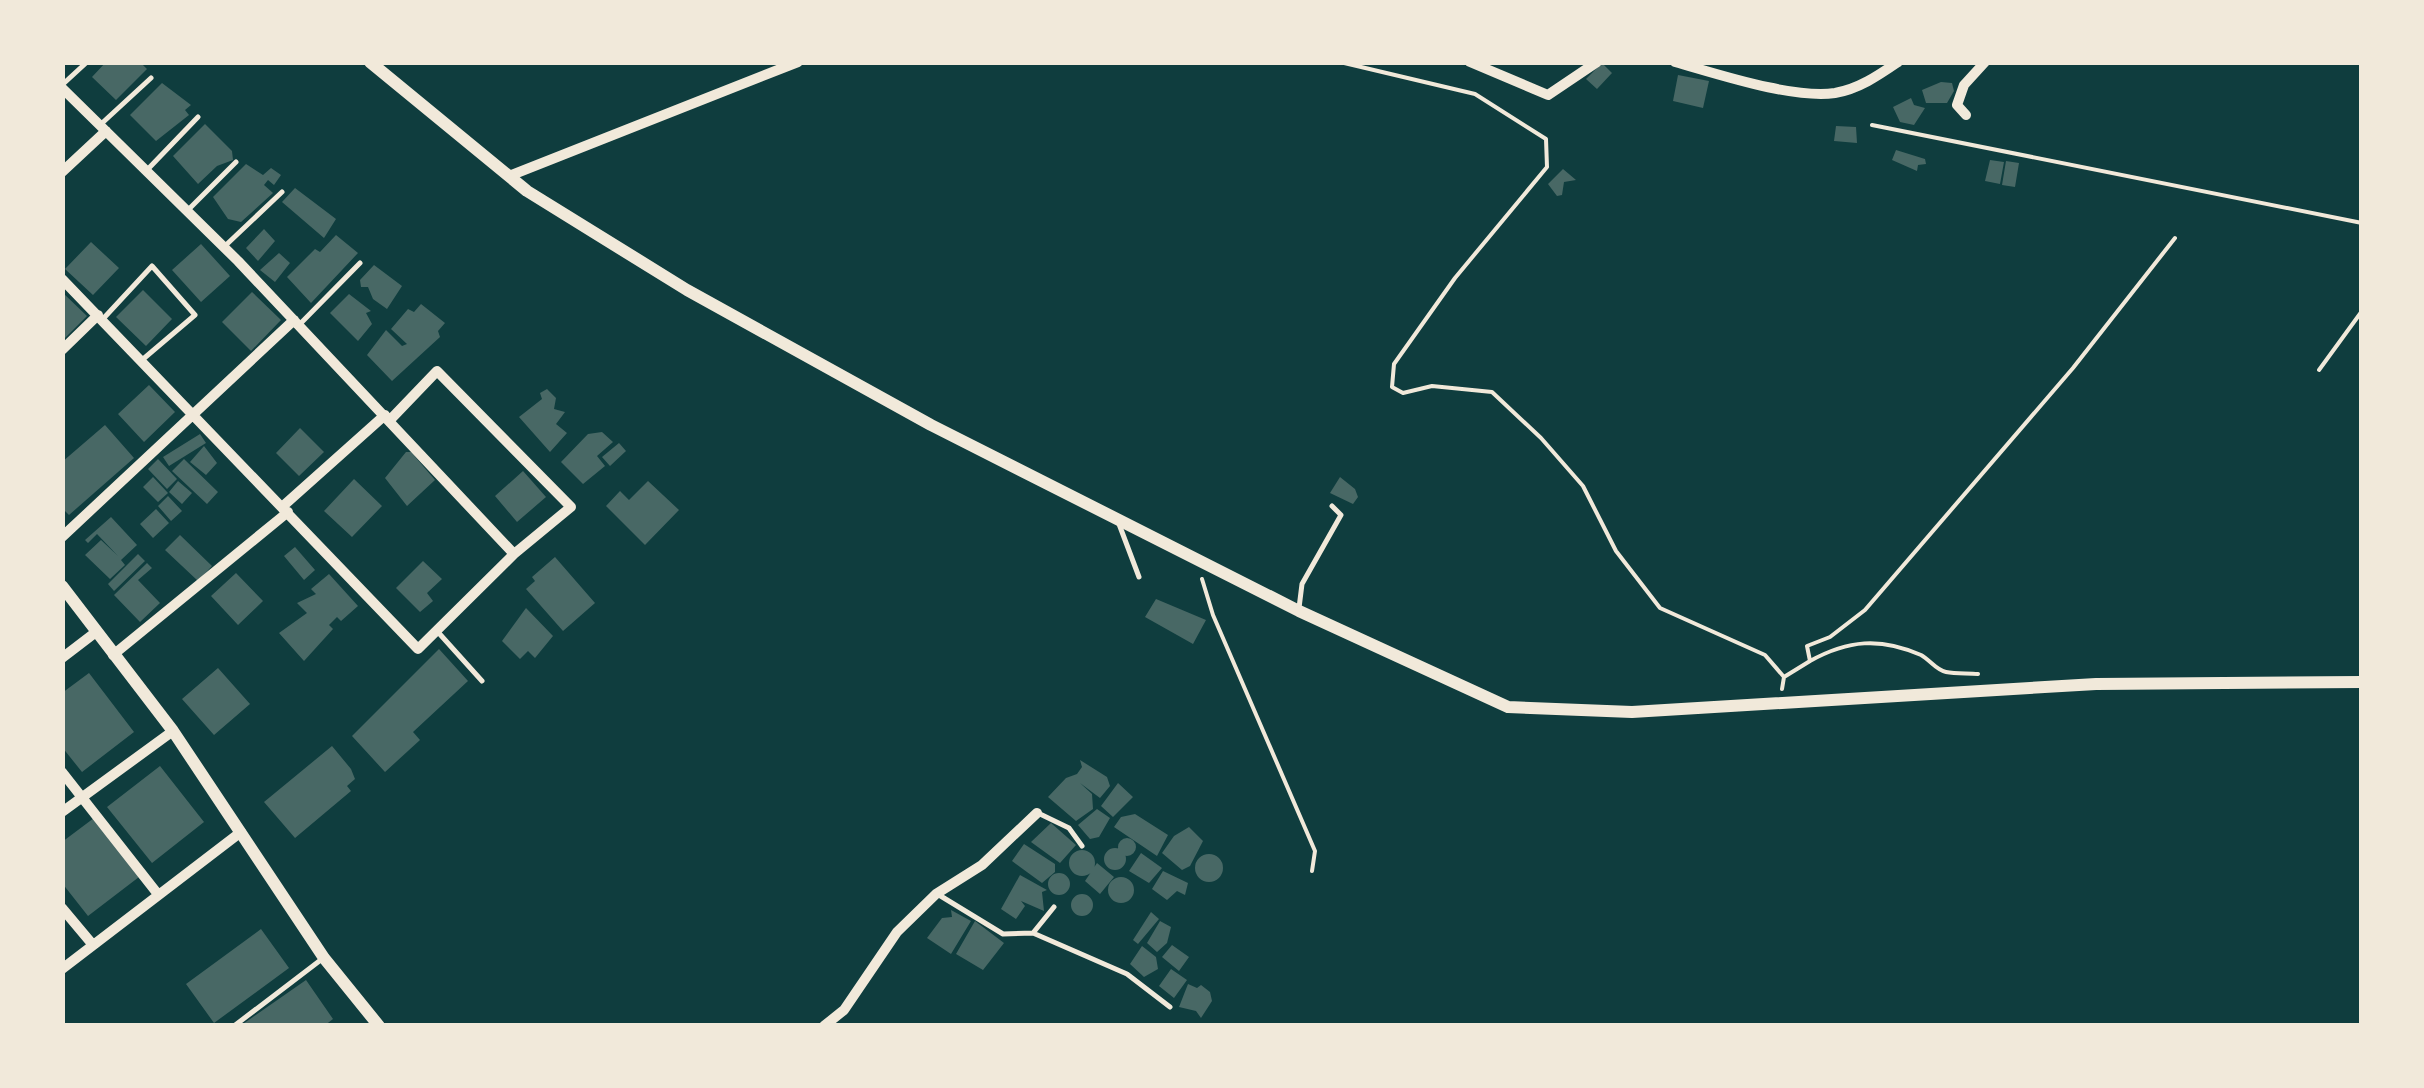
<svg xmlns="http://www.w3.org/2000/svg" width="2424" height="1088" viewBox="0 0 2424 1088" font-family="Commissioner,sans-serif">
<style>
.building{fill:#486865}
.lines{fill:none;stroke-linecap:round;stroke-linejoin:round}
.path{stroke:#f1e9da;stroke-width:4}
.service{stroke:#f1e9da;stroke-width:5}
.minor{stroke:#f1e9da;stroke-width:10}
.tertiary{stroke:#f1e9da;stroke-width:12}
</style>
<rect width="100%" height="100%" fill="#0f3d3e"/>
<path class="building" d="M106 62H140L147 69 116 100 92 77Z
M1602 63 1612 73 1597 89 1586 79Z
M1678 75 1709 81 1703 108 1673 101Z
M1941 82 1952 83 1954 91 1947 103H1926L1922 90Z
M162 83 191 105 185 110 189 115 156 141 130 115Z
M1911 98 1914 105 1925 108 1914 125 1900 122 1893 107Z
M205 124 232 151 233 160 217 166 198 184 173 156Z
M1836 126 1856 127 1857 143 1834 141Z
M1896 150 1925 159 1926 164 1918 165 1917 171 1892 160Z
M1990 160 2004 162 2000 184 1985 181Z
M2006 161 2019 163 2015 187 2002 185Z
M246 164 263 175 271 168 281 175 274 185 268 180 264 185 273 193 241 222 228 219 213 197Z
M1563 169 1576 180 1564 182 1562 195 1557 196 1548 184Z
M295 188 336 219 324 238 282 202Z
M264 229 275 241 258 261 246 248Z
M336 235 358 253 311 303 287 277 315 249 320 252Z
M91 242 119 268 93 295 65 269Z
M201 244 230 276 201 302 172 270Z
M279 253 290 263 275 282 260 270Z
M374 265 402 286 387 309 373 299 368 287H361L360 280Z
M143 290 172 319 146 346 116 317Z
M62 292 87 316 62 341Z
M252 292 281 320 251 351 222 322Z
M349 294 371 311 366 313 372 324 358 341 330 313Z
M421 304 445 323 438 331 440 337 392 381 367 355 386 330 402 346 407 344 391 329 408 309 414 312Z
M149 385 175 412 144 442 118 414Z
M547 389 556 398 554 409 565 412 556 424 567 433 550 452 519 417 542 399 540 393Z
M105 425 134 458 69 515 62 508V462Z
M300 428 324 452 299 476 276 453Z
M602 432 613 442 597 456 605 466 583 484 561 462 588 434Z
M200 434 206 443 169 466 163 457Z
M619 443 626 451 610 466 602 457Z
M204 446 217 463 206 475 190 462Z
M406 452H411L435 480 407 506 385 478Z
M158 459 177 479 167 489 148 469Z
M184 459 218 492 207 504 172 471Z
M523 471 546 497 517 522 495 496Z
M153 477 168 493 158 502 143 487Z
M1340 477 1355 489 1358 497 1353 504 1330 493Z
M354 479 382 506 352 537 324 511Z
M178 481 192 493 182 504 169 492Z
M648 481 679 510 645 545 606 506 620 491 629 500Z
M168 496 182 511 171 521 158 506Z
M156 509 169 523 153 538 140 524Z
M111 517 137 545 121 560 125 565 110 579 85 555 101 540 118 556 97 534 88 543 85 540Z
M180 535 212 566 198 581 165 550Z
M295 547 315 570 304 580 284 556Z
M138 554 145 561 114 591 108 584Z
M555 557 595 603 563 631 526 589 535 581 532 577Z
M423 561 442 579 427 593 433 601 420 612 396 588Z
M147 563 152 568 138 580 160 603 140 622 114 595Z
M236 573 263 601 238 625 211 596Z
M329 574 358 606 341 621 337 617 329 625 333 629 304 661 279 633 307 613 297 603 316 594 311 589Z
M1156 599 1206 620 1193 644 1145 617Z
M526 608 553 636 535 658 528 651 520 659 502 641Z
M439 649 468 681 413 732 420 740 385 772 352 736Z
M218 668 250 704 214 735 182 699Z
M89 673 134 732 82 772 62 747V693Z
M332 746 351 769 355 779 347 786 351 791 295 838 264 802Z
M1080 760 1107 777 1110 786 1100 798 1080 783 1092 794 1093 809 1076 821 1048 797 1066 778 1077 774 1082 767Z
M160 766 204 822 152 863 107 807Z
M1118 783 1133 797 1113 817 1101 806Z
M1097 809 1110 818 1099 837 1090 839 1078 825Z
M1135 814 1168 835 1157 856 1114 827 1121 817Z
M94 818 139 877 88 916 62 883V842Z
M1051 823 1076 845 1060 863 1031 842Z
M1189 827 1203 841 1190 866 1182 870 1162 853 1174 836Z
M1118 847a9 9 0 1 1 18 0a9 9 0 1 1-18 0Z
M1024 844 1055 864V872L1042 883 1012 861Z
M1104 859a11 11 0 1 1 22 0a11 11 0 1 1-22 0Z
M1069 863a13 13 0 1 1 26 0a13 13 0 1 1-26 0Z
M1141 853 1162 868 1149 883 1129 871Z
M1195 868a14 14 0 1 1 28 0a14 14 0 1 1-28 0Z
M1097 863 1114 877 1100 894 1085 881Z
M1163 871 1188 883 1185 895 1177 891 1167 900 1152 889Z
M1048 884a11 11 0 1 1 22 0a11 11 0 1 1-22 0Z
M1020 875 1047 890 1042 892 1044 911 1021 901 1025 906 1016 919 1001 909Z
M1108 890a13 13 0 1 1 26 0a13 13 0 1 1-26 0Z
M1071 905a11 11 0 1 1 22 0a11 11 0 1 1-22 0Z
M951 910 971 921 951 954 927 938 942 918 952 917Z
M1151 912 1159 919 1138 944 1133 940Z
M975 921 1004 943 983 970 956 954Z
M1160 921 1171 927 1167 943 1157 952 1147 943Z
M261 929 289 968 214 1023 186 984Z
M1172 945 1189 957 1179 971 1162 957Z
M1142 946 1156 957 1158 969 1144 977 1130 964Z
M1171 969 1187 980 1174 998 1159 986Z
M306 980 333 1019 324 1026H240Z
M1188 984 1197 988 1201 985 1210 992 1212 1001 1201 1018 1196 1011 1179 1007Z"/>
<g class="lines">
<path class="path" d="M1340 62 1475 94 1546 139 1547 167 1455 278 1394 364 1392 387 1403 393 1432 386 1492 392 1541 438 1583 486 1616 551 1660 608 1765 655 1784 677 1782 689
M1872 125 2362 223
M2319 370 2362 311
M1202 579 1213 615 1315 851 1312 871
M1810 661C1848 640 1880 637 1921 655 1930 660 1936 670 1946 672 1956 674 1968 673 1978 674
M1784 677 1810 661 1807 646 1830 637 1865 610 2073 368 2175 238"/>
<path class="service" d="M62 85 87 62
M100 125 151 78
M148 169 198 117
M189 209 236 162
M226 245 282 192
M102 320 152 266 195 315 142 360
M299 325 360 263
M1119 524 1139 577
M1299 608 1302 584 1341 515 1332 506
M437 631 482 681
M1040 814 1069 828 1082 846
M939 895 1003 934 1033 933 1054 907
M1033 933 1127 974 1170 1007
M234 1026 322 959"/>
<path class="minor" d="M1470 62 1548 95 1597 62
M1675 62C1718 74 1792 99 1835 93 1859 89 1879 75 1898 62
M62 88 238 261 514 554 418 649 62 279
M1966 115 1957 105 1964 85 1985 62
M62 172 106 131
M509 176 798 62
M62 350 98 315
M390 420 437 371 571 507 514 554
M282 507 385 415
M62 537 294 320
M113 655 288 512
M62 658 96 632
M62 772 157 893
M62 812 173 731
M62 908 93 945
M62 969 241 832
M824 1026 844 1010 897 932 936 894 982 865 1037 813"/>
<path class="tertiary" d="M370 62 527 191 687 290 931 425 1299 611 1508 707 1632 712 2096 684 2362 682
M62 586 173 731 324 958 379 1026"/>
</g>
<rect width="2424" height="1088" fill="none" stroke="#f1e9da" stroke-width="130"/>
</svg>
